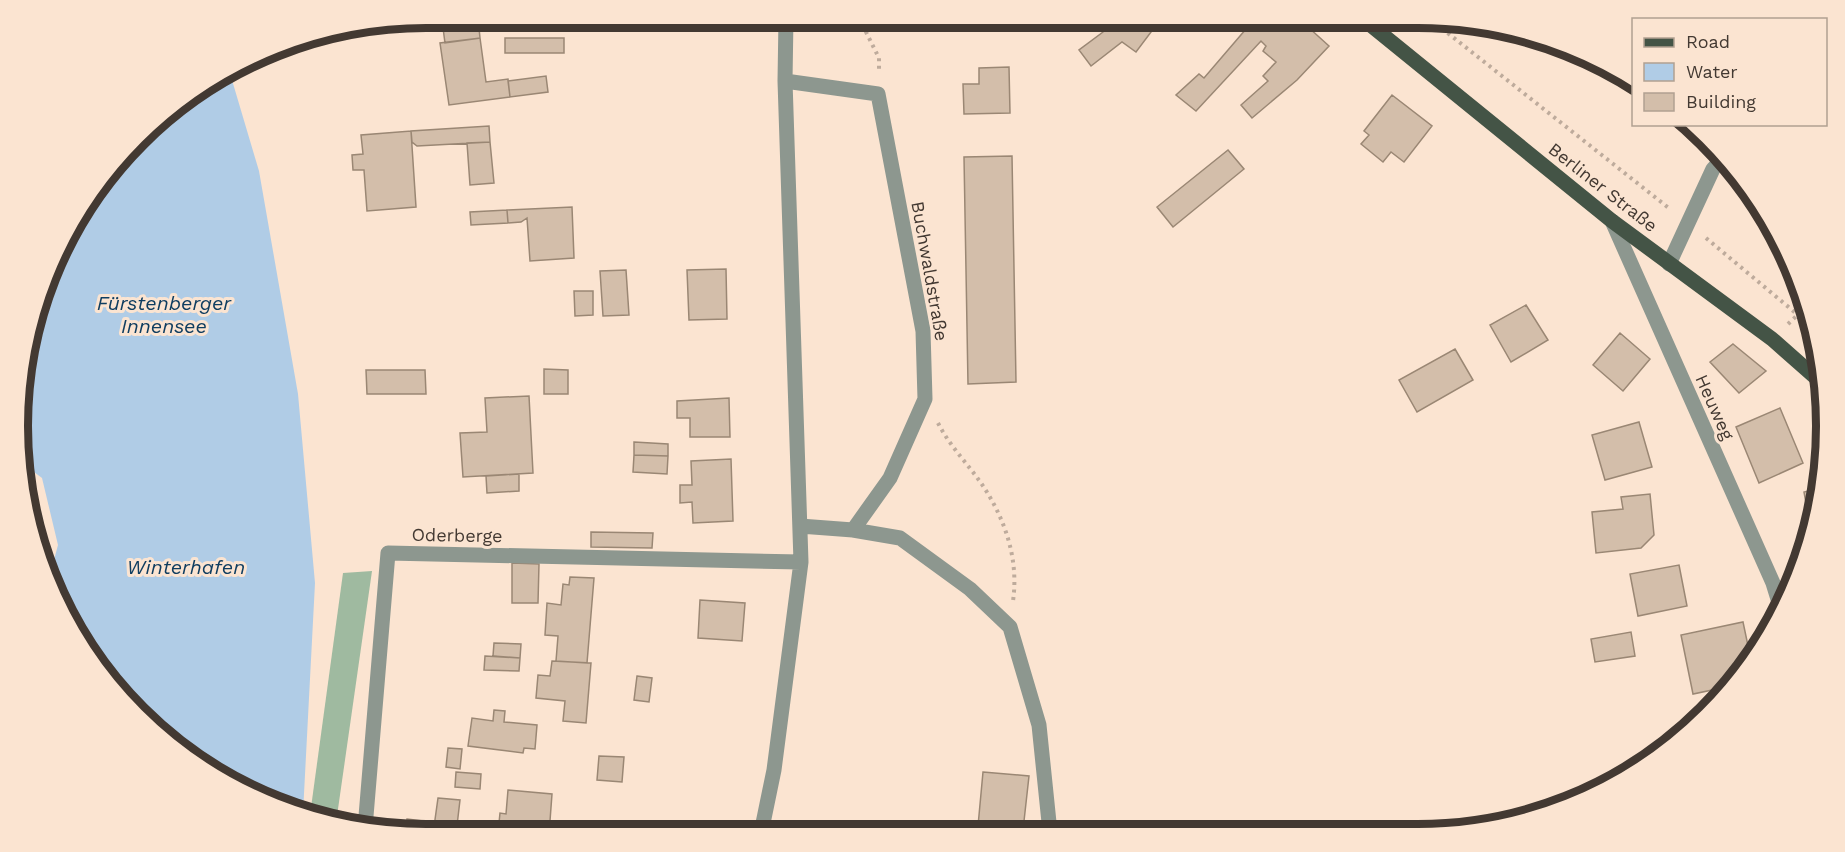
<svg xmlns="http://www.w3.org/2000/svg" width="1845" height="852" viewBox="0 0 1845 852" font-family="'Work Sans',sans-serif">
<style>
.forest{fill:#9fbaa0}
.water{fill:#b0cce6}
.building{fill:#d3beaa;stroke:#9a8774;stroke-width:1.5}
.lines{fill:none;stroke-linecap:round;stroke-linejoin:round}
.path{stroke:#beab9c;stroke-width:4;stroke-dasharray:3 4.5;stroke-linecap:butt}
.minor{stroke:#8d978f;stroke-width:15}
.major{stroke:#445446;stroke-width:15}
.labels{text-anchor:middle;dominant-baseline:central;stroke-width:6;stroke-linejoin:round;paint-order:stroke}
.street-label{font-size:18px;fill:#433932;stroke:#fbe4d1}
.water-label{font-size:20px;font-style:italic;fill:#0f3d60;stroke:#fbe4d1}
.rim{fill:none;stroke:#433932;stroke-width:8}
</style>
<rect width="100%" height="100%" fill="#fbe4d1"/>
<path class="forest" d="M372 571 336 823 310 815 343 573Z"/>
<path class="water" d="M229 70 259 171 298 394 315 583 303 813 270 803 157 733 73 630 51 571 58 545 42 478 22 463 18 426 26 347 72 222 157 119Z"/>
<path class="building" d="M426 18H478L480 38 445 43 443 28 420 30 419 19Z
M1114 18H1172L1164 29 1157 24 1136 52 1122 42 1091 66 1079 50 1103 32Z
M1234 18H1298L1329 46 1297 80 1252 118 1241 105 1268 81 1263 76 1276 62 1263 51 1266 46 1261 41 1196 111 1176 95 1199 74 1204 78 1246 29Z
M480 38 486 82 508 79 510 97 449 105 440 43Z
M505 38H564V53H505Z
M1009 67 1010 113 964 114 963 84H979V68Z
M546 76 548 92 510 97 508 81Z
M1392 95 1432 126 1404 162 1391 152 1383 162 1361 144 1369 135 1364 131Z
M489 126 490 142 417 146 412 142 411 131Z
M411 131 416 207 367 211 364 170H353L352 155 363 154 361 135Z
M490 142 494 183 470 185 467 143Z
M1228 150 1244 169 1173 227 1157 207Z
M1012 156 1016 382 968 384 964 157Z
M572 207 574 258 530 261 527 218 521 222 508 223 507 210Z
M507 210 508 223 471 225 470 212Z
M726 269 727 319 689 320 687 270Z
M626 270 629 315 603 316 600 271Z
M574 291H593V315L575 316Z
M1526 305 1548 340 1511 362 1490 325Z
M1620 333 1650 359 1623 391 1593 365Z
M1733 344 1766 371 1739 393 1710 362Z
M1455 349 1473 380 1417 412 1399 380Z
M544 369 568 370V394H544Z
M366 370H425L426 394H367Z
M529 396 533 473 463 477 460 433 487 432 485 398Z
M729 398 730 437H690V418H677V401Z
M1780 408 1803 463 1759 483 1736 427Z
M1639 422 1652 467 1605 480 1592 435Z
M634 442 668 444V456L634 455Z
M634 455 668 456 667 474 633 472Z
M731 459 733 521 693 523 692 502 680 503V485H692L691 461Z
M519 474V491L487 493 486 476Z
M1821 488 1819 505 1799 566 1808 514 1804 492Z
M1650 494 1654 535 1641 548 1596 553 1592 512 1623 509 1621 497Z
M591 532 653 533 652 548 591 547Z
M512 563 539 564 538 603H512Z
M1679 565 1687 606 1638 616 1630 574Z
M570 577 594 578 587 663 556 661 558 636 545 635 547 603 561 605 563 584 569 585Z
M700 600 745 603 742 641 698 638Z
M1743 622 1751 660 1743 674 1731 686 1693 694 1681 635Z
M1631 632 1635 656 1595 662 1591 639Z
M494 643 521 644 520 658 493 656Z
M485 656 520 658 519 671 484 670Z
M552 661 591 663 586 723 563 721 565 701 536 698 538 675 550 676Z
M637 676 652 678 649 702 634 700Z
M494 710 505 711 504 722 537 725 535 749 524 748 523 753 468 746 472 718 493 721Z
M448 748 462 749 460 769 446 767Z
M599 756 624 757 622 782 597 780Z
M456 772 481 774 480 789 455 787Z
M983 772 1029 776 1023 830 978 826Z
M508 790 552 794 549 834H504L505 824 499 823 500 813 506 814Z
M438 798 460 800 456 834H433Z
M407 819 422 821 420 833 406 832Z
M978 826 1023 830V832H977Z"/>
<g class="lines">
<path class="path" d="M817 18H859
M859 18 879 58V73
M1430 19 1670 209
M1706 238 1798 315 1816 334
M1788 324 1807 306
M938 423C949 445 967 463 981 483 1005 518 1019 559 1013 601"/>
<path class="minor" d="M785 81 878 94 923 331 925 399 890 478 853 530
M1612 221 1773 583 1781 609
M1669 264 1713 169 1724 157
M800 526 853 530 900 538 970 589 1010 627 1039 725 1050 832
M365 828 388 553 801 562
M761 833 774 770 801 562 785 81 786 18"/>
<path class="major" d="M1362 18 1612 221 1772 339 1823 384"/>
</g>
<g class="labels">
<g class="street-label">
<text transform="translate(1603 187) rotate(38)">Berliner Straße</text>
<text transform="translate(930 271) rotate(80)">Buchwaldstraße</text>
<text transform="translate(1715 407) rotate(66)">Heuweg</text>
<text transform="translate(457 535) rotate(1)">Oderberge</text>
</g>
<g class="water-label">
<text x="164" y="303">Fürstenberger<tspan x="164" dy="23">Innensee</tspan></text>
<text x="186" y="567">Winterhafen</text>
</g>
</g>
<path d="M0 0H1845V852H0ZM426 28H1418A398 398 0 0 1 1816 426V426A398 398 0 0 1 1418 824H426A398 398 0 0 1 28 426V426A398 398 0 0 1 426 28Z" fill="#fbe4d1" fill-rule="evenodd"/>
<path class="rim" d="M426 28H1418A398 398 0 0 1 1816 426V426A398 398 0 0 1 1418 824H426A398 398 0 0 1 28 426V426A398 398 0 0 1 426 28Z"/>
<rect x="1632" y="18" width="195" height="108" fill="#fbe4d1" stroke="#b1a091" stroke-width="1.5"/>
<rect x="1644" y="38" width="30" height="9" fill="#445446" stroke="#b1a091" stroke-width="1.5"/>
<text x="1686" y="48" font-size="18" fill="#433932">Road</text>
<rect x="1644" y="63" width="30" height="18" fill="#b0cce6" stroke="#b1a091" stroke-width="1.5"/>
<text x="1686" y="78" font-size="18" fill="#433932">Water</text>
<rect x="1644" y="93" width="30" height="18" fill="#d3beaa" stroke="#b1a091" stroke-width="1.5"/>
<text x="1686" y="108" font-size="18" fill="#433932">Building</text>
</svg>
